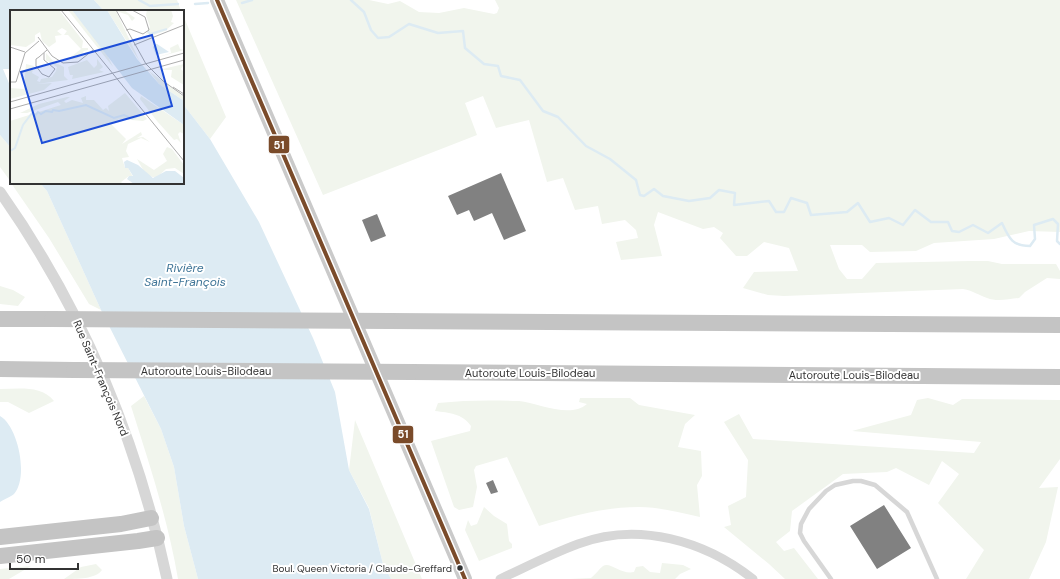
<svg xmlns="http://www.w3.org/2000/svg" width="1060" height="579" viewBox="0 0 1060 579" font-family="'DM Sans',sans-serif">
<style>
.green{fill:#f1f5ed}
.water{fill:#ddebf3}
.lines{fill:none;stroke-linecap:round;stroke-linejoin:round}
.stream{stroke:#ddebf3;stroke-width:2.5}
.building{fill:#818181}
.service{stroke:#d7d7d7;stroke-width:4.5}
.minor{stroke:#d7d7d7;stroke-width:9}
.tertiary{stroke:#d7d7d7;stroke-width:11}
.primary{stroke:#cacaca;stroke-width:14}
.motorway{stroke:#c4c4c4;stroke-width:16}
.motorway-bridge{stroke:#c4c4c4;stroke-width:16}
.bus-1-casing{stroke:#fff;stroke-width:7}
.bus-1{stroke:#7a4b2a;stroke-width:4}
.bus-dot{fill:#333;stroke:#fff;stroke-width:1.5}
.labels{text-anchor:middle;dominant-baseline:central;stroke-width:4;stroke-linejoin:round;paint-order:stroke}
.bus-label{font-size:10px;fill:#333;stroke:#fff;text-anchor:end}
.street-label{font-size:11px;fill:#333;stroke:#fff}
.water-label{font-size:12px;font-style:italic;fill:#3f7597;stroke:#fff}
.inset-river{fill:none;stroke:#ddebf3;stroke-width:2}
.inset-road{fill:none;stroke:#adadad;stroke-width:1}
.view{fill:#1d4ed8;fill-opacity:0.15;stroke:#1d4ed8;stroke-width:2}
.inset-edge{fill:none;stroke:#333;stroke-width:2}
.line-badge{stroke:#fff;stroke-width:1.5}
.badge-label{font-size:11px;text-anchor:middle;font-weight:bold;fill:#fff}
</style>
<rect width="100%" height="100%" fill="#fff"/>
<path class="green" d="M94 0H177L181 11H104Z
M236 0H369L388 4 400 1 419 12 439 13 464 8 494 14 497 13 499 8 495 0H1060V232L1029 231 994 239 934 243 916 251 870 252 862 245H830L839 269 847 279H862L876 263 970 261H988L1002 264H1056L1060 271V279L1047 278 1025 292 1019 298C1009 299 997 302 987 298 978 295 974 291 963 289L784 296 768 295 743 288 754 272 798 271 789 248 764 242 747 256H736L720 238 723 233 714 227 703 229 658 212 654 225 662 256 621 260 616 242 638 238 636 230 625 220 602 224 598 206 575 210 563 178 547 182 529 120 496 128 483 96 465 103 477 135 323 195Z
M183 15 226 117 210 139 183 104Z
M0 135 11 148V182L0 167Z
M11 183H40L47 191 101 310 89 304 49 238Z
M0 286 13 290 25 297 18 306 0 304Z
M0 389C19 389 41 385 54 401L29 413 8 402H0Z
M144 396 161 429 174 467 184 526 198 579H178C168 520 149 463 131 406Z
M580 398H630L639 405 695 415 685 424 678 447 701 451 702 476 697 485 700 517C681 513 659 507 639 507 604 507 572 516 539 526L507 457 476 466 474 470 477 487 473 507 459 510 454 507 431 441 470 431 471 426C462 413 449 413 435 411L438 403C465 400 492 400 519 401 538 403 570 419 587 404L579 402Z
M928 398 953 405 962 399 1060 400V459L1039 488 1058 487 1046 542 1029 579H966L984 550 938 503 959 474 942 461 929 485 896 468 887 472 843 474 792 511 790 531 776 542 784 551 794 548 818 579H785L769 564 724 527 731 525 728 506 746 497 748 460 724 422 739 414 753 439 974 453 981 442 852 431 911 415 917 400Z
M355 420 422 579H391L383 564 369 508 349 470Z
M484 507 494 516 507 524 509 541 512 544V548L479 561 465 530 468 520 471 526 477 524Z
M662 563 683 565 691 569 680 574 675 579H570L591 578C596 574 599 569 603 566 610 561 621 575 634 572L636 567 643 566 650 572 660 573Z
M96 564 102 570C96 579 77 579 64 579L81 567Z
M31 566 9 579H0V569Z"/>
<path class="water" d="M0 0H94L104 11H11V69H3L11 88V148L0 135Z
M183 104 210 139 259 222 313 338 335 392 349 470 369 509 383 564 391 579H198L184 526 174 467 161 429 101 310 47 191 40 183H183Z
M0 416C18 426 29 477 14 494 11 497 4 499 0 502Z"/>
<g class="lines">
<path class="stream" d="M139 0 150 6 178 4
M351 0 364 12 371 30 378 38 389 37 409 24 438 33 463 31 465 48 484 64 498 66 501 76 520 80 543 111 558 117 586 146 610 159 636 180 640 195 644 196 654 189 663 196 689 201 710 198 719 190 735 193 734 205 769 201 776 212H784L791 198 807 203 811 215 847 212 858 203 870 222 889 218 903 225 915 210 931 222H948L952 231 959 232 973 225 988 233 1002 223C1009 238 1012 246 1030 246L1035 239 1034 225 1053 219 1058 224 1057 241 1060 244
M242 3 252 0
M195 4 208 3"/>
</g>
<path class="building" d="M501 173 526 231 504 240 492 213 474 221 469 210 457 215 448 196Z
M377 214 386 236 371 242 362 220Z
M493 480 498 492 491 494 486 483Z
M884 505 911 548 877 569 850 526Z"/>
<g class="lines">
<path class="service" d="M831 579 804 541 800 533 801 524 809 509 826 491 835 485 853 481H861L875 485 907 512 937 579"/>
<path class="minor" d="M500 579C526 567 551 554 578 544 638 521 705 541 753 579"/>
<path class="tertiary" d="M0 192C82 308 137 440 167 579"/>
<path class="primary" d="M217 0 465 579"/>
<path class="motorway" d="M0 319H52
M390 321 1060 325
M0 369 74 370
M412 372 1060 377
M0 537 121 524 151 518
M0 556 138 541 157 538"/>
<path class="motorway-bridge" d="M52 319 390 321
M74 370 412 372"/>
<defs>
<path id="bus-1" d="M217 0 465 579"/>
</defs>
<use href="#bus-1" class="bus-1-casing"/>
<use href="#bus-1" class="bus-1"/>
</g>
<circle class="bus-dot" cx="460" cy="568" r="3.5"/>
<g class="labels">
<g class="bus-label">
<text x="452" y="568">Boul. Queen Victoria / Claude-Greffard</text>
</g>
<g class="street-label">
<text x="206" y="371">Autoroute Louis-Bilodeau</text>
<text x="530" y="373">Autoroute Louis-Bilodeau</text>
<text x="854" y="375">Autoroute Louis-Bilodeau</text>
<text transform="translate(101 378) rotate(67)">Rue Saint-François Nord</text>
</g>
<g class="water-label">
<text x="185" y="268">Rivière<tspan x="185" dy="14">Saint-François</tspan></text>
</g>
</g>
<g transform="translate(10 10)">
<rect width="174" height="174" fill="#fff"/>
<path d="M0 0H49L73 31 72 38H78V40L74 41 68 48 57 50 71 39 58 25H54L57 21 52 18 47 21 52 25 45 26 46 32 39 37 32 31 30 22 25 25V31L16 37 0 35ZM58 0H62L95 40 103 57ZM97 0H114L125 8 122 11 118 5 106 1 130 52ZM137 0H161L163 6 161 12 164 13 155 21 138 27 142 23 136 24 140 17 136 5ZM168 34 170 39 174 40 141 49 161 43 160 38ZM36 43 44 52 54 57V66L58 70 26 74 42 73 34 80 0 89V78L14 79 16 54 24 56 22 63 29 67 27 71 30 72 31 69 42 67 46 61 47 57 36 50ZM87 49 93 57 89 60 94 62 62 69 63 65H60L58 57 77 50 84 58 87 55ZM174 54 171 59 174 62V75L161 67 162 60H148ZM139 61 174 87V91L149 74ZM115 83 137 109 133 111 110 109 100 113 116 129 112 134 131 122 132 125 127 128 133 127 140 132 131 128 118 134 116 141 119 147 112 148 115 158H118L123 167 119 166 111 172 113 174H0V111L51 95 48 92 17 103H10L29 94 57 87H60L54 91 56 93 62 90 73 93 71 88 76 86V90H84L93 100 96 98 99 101 98 96ZM131 86 174 115V124L170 122 168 124 171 133 167 129 164 130 147 111 130 89ZM157 137 162 139 174 155V164L165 158 156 159 146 168 136 165 127 149 144 160 157 151 153 144Z" fill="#f1f5ed"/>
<path d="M62 0H97L127 49 149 74 174 91V115L122 78ZM145 34H147L159 42 146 45 143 37ZM117 150 128 155 143 168 156 161H165L174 168V174H124L117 169 119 166H123L118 158H115L114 152Z" fill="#ddebf3"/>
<path class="inset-river" d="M138 21 140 24 157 19M0 141 5 138 13 115 22 103 25 106 28 102 31 104 36 101 42 102 43 100 49 101 76 95 104 108 114 105 123 109 132 104"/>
<path class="inset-road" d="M51 0 174 151M106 0 136 54 153 71 174 86M116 20 120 19 133 24 139 20 135 7 122 0M28 27 42 46 53 53 68 52 83 40M124 35 174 15M0 37 15 42M34 43V50L45 59 39 67 32 64 26 56V49L29 47 37 40M0 72H6L15 43 29 31M163 77 174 84M0 92 174 43M0 99 174 50"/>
<path class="view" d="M142 25 162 96 32 133 11 62Z"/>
<rect width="174" height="174" class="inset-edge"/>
</g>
<g class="line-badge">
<rect x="268" y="135" width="22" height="19" rx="4" fill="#7a4b2a"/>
<rect x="392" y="425" width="22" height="19" rx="4" fill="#7a4b2a"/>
</g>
<g class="badge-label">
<text x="279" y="149">51</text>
<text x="403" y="438">51</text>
</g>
<path d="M10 563v6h68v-6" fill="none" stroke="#333333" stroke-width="2"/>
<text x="16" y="563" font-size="12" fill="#333333" stroke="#ffffff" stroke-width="3" paint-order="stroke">50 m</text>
</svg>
